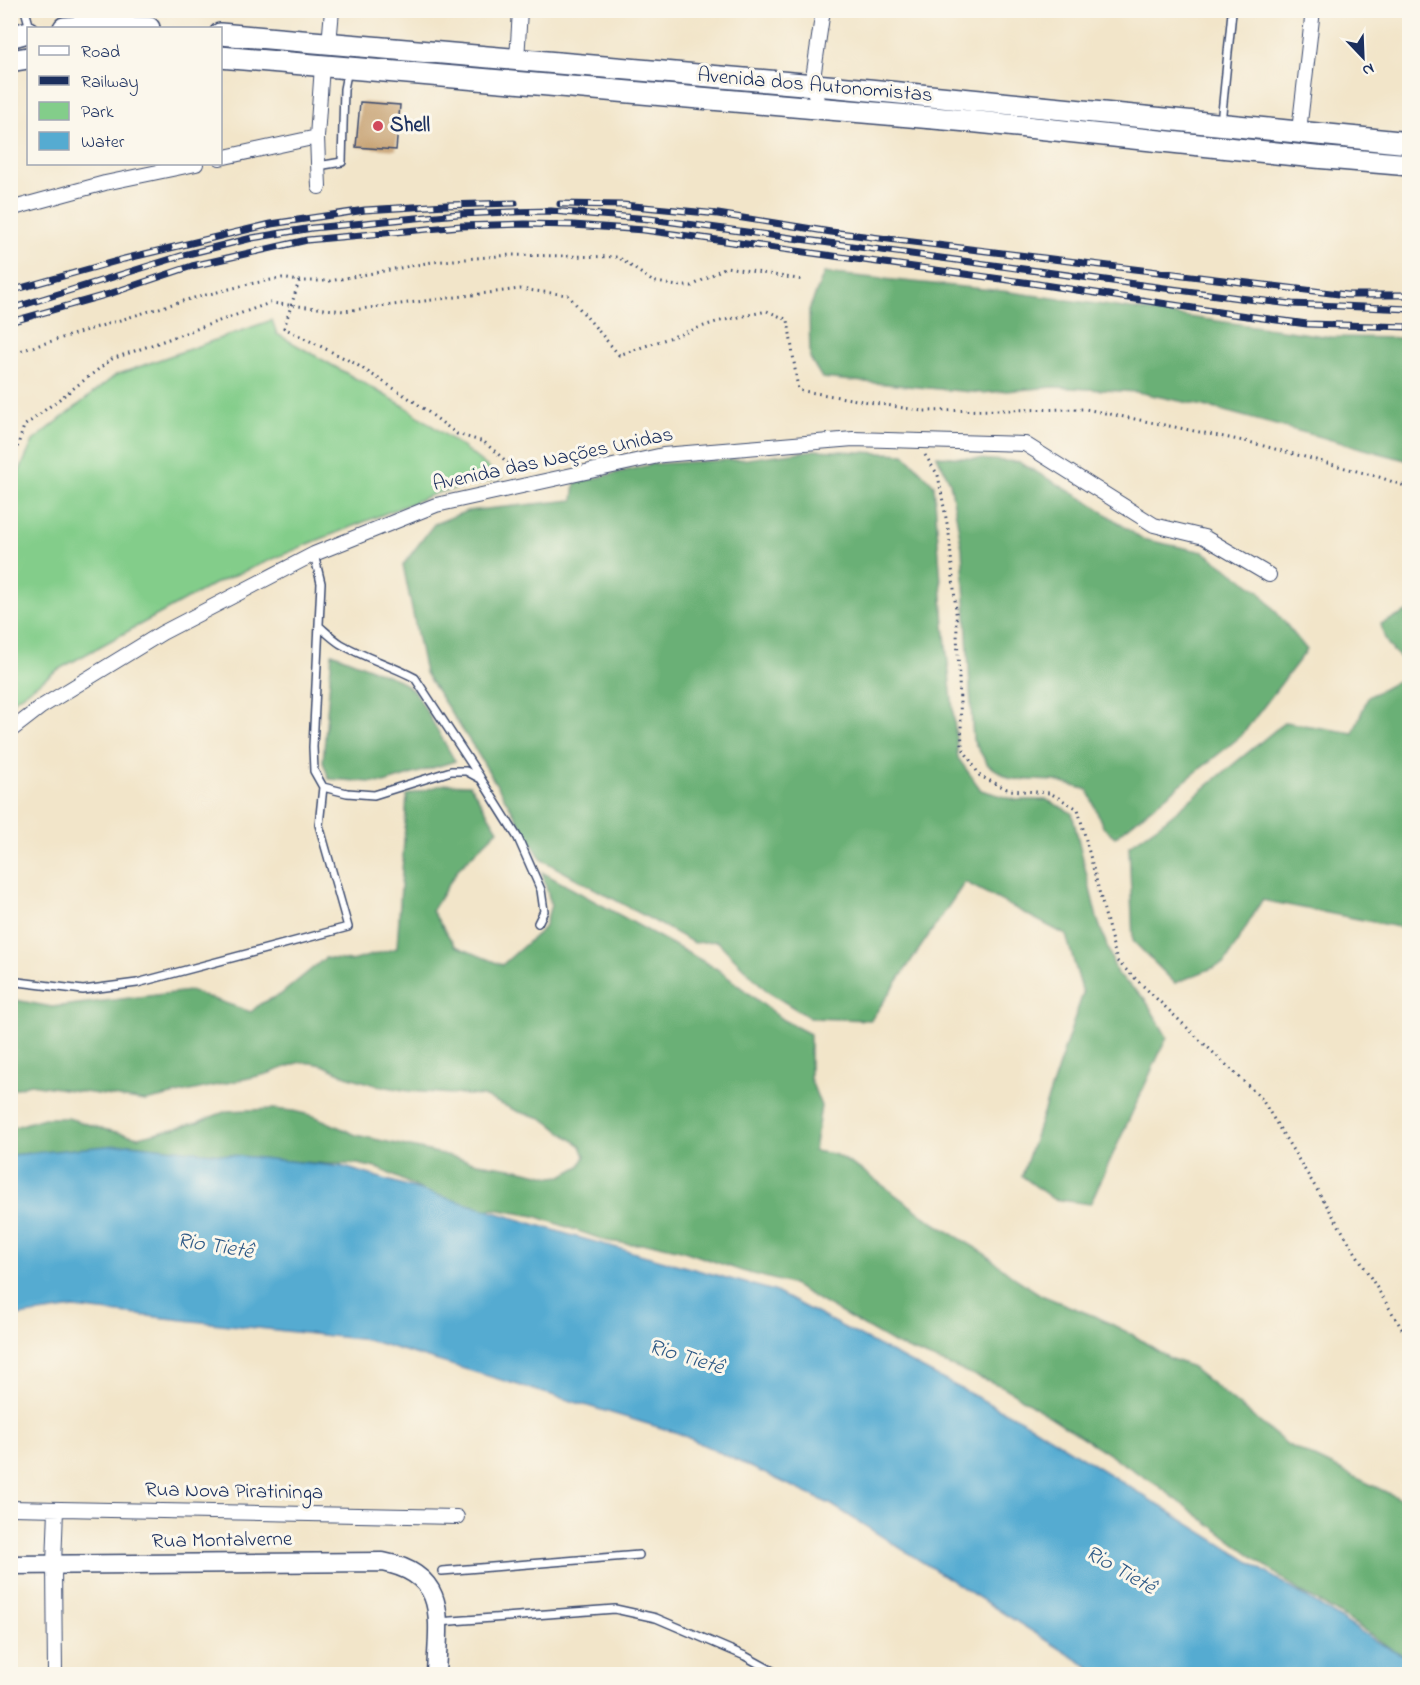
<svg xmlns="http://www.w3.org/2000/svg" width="1420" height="1685" viewBox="0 0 1420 1685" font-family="'Indie Flower',sans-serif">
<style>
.green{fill:#83cd8a;stroke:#4f7e74;stroke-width:1.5}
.forest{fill:#6ab076;stroke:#42706a;stroke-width:1.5}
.water{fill:#55abd1;stroke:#386d98;stroke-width:1.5}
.building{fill:#c6a071}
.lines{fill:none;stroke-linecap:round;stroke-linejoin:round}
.service-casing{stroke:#3b4a6e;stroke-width:10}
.minor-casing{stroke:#3b4a6e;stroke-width:16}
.secondary-casing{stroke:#3b4a6e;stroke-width:21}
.primary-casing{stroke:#3b4a6e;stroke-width:24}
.path{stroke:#3b4a6e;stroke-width:3;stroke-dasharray:1.5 4.5;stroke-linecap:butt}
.service{stroke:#fff;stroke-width:7}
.minor{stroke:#fff;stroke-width:14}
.secondary{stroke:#fff;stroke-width:18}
.primary{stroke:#fff;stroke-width:21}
.rail-casing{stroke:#1b2f5e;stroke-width:7}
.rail{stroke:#fbf7ec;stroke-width:4.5;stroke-dasharray:14;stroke-linecap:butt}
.poi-dot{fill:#d1495b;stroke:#fbf7ec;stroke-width:2}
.labels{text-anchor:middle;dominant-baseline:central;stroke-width:6;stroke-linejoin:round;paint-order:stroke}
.street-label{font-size:21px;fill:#1b2f5e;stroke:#fbf7ec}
.poi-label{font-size:21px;font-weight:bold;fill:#1b2f5e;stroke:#fbf7ec;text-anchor:start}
.water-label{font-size:22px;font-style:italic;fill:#2f5a86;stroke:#fbf7ec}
</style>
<rect width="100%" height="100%" fill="#fbf7ec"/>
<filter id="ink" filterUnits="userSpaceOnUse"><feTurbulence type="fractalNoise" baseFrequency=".0167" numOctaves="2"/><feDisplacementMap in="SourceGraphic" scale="12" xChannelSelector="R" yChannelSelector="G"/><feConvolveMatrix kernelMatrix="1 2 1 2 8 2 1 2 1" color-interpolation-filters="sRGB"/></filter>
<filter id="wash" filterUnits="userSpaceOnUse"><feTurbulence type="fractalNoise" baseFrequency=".008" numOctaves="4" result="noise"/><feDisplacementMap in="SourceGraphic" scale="24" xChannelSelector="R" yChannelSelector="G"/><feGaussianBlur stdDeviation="1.35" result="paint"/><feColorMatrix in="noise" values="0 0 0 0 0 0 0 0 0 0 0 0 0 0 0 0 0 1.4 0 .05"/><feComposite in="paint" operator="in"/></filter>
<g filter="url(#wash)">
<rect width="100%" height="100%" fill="#f2e5c9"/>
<path class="green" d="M272 320 277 334 404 406 465 449 502 478 437 493 313 542 214 584 59 669 11 702V490L33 441 116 375Z"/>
<path class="forest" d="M824 273 1003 291 1331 337 1409 338V461L1213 408 1137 392 1054 387 982 393 822 378 810 358 809 310Z
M815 450 904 454 934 485 944 625 958 758 981 790 1016 800H1047L1072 813 1097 918 1117 974 1145 999 1167 1037 1090 1204 1053 1199 1022 1176 1083 993 1066 935 965 882 871 1020 810 1018 768 992 717 941 694 943 542 860 475 749 425 673 403 565 434 524 467 511 573 500 575 483 653 464 747 459Z
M937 456 1019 462 1090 503 1142 539 1204 552 1259 591 1307 650 1241 736 1115 837 1103 827 1088 790 1055 781 1011 779 988 765 973 740 962 548 950 482Z
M1409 611V664C1393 653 1384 644 1381 624Z
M332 653 399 680 416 693 455 761 384 783 329 779 323 762Z
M1409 675V929L1262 900 1225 963 1175 983 1133 941 1129 846 1163 822 1285 722 1353 733 1368 697Z
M445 784 470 785 498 830 458 869 432 911 455 946 502 965 544 928 551 905 542 872 717 969 783 1020 810 1034V1078L821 1106 814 1151 834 1154 863 1171 931 1221 981 1251 1015 1278 1041 1295 1099 1318 1133 1335 1169 1358 1190 1366 1288 1445 1409 1503V1662C1374 1636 1340 1612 1302 1593L1157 1485 1004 1387 895 1344 791 1284 742 1271 681 1250 655 1244H630L607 1241 535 1216 494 1209 481 1210 434 1196 380 1169 358 1164H329L274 1160 11 1157V1128L44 1118H68L103 1129 139 1137 195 1123 227 1111 273 1109 293 1111 314 1116 356 1135 442 1154 478 1163 517 1169 552 1177 562 1176 580 1166 585 1156 581 1146 542 1118 519 1112 483 1096 409 1091 376 1085 346 1076 323 1065 312 1063 300 1062 267 1074 145 1101 30 1084 11 1090 10 999 52 1007 190 991 251 1012 260 1004 280 995 325 958 351 961 397 948 407 795Z"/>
<path class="water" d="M129 1144 344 1167 577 1237 774 1291 1032 1426 1379 1643 1409 1658V1674H1100L832 1505 678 1433 368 1340 74 1308 11 1317V1155Z"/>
<g id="blocks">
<path class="building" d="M360 102 400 105 396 150 356 147Z"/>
</g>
</g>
<g filter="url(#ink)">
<use href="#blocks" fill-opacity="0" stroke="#3b4a6e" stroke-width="1.5"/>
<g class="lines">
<defs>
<path id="service" d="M25 10 30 28
M1221 123 1232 12
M318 166 342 162 344 89 348 69
M314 554 321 583 313 747 314 771 323 787 347 793 374 795 451 771H466L481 779 518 838 541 890 544 911 538 923
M319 626C326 632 333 639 341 644 365 658 391 665 415 678L480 777
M10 981 83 990 137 983 348 927 319 825 323 787
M442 1571 639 1555
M438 1622 615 1609 656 1618 745 1656 778 1674"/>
<path id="minor" d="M329 44 332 10
M517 60 520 10
M820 109 812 85 823 10
M1299 131 1313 10
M220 158 317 137
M319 187 317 137 322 66
M10 209 105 183 196 164
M10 731 41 707 162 633 314 554 436 505 663 455 853 439 1025 444 1154 525 1204 537 1269 575
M10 1508 457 1517
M55 1674 54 1565 56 1509"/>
<path id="secondary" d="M10 1565 383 1562C450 1575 438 1621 436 1674"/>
<path id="primary" d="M64 28 83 27 149 28
M220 34 838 87 1410 143
M10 37 28 32
M220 57 968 121 1315 157 1410 165
M10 61 28 58"/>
</defs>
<use href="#service" class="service-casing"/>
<use href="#minor" class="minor-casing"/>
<use href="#secondary" class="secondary-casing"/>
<use href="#primary" class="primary-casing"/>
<path class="path" d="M299 281 284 328 354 363 415 402 457 434 484 442 520 473
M10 354 182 301 249 284 282 278 299 281H330L432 262 510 255 618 257 652 281 677 286H692L726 267 803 280
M925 455 938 475 949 534 956 611 962 747 980 776 1009 790 1050 793 1078 809 1117 961 1261 1098 1410 1342
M10 470 24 426 112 359 270 303 344 311 520 289 568 295 619 355 716 322 767 311 788 320 798 390 922 411 1085 409 1249 442 1379 477 1410 488"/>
<use href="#service" class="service"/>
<use href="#minor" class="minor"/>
<use href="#secondary" class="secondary"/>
<use href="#primary" class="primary"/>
<defs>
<path id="rail" d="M560 204 623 205 718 214 831 232 1347 295H1410
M10 291 124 259 271 224 365 210 446 205 515 203
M10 309 184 255 252 238 312 228 458 214 511 212 551 211 650 219 1239 298 1292 304 1410 309
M10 322 109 294 192 266 307 240 461 226 525 224 573 225 644 230 1031 283 1232 314 1307 324 1410 327"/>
</defs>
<use href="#rail" class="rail-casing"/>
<use href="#rail" class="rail"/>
</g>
</g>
<circle class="poi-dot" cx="378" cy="126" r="6"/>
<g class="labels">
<g class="street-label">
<text transform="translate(815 86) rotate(5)">Avenida dos Autonomistas</text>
<text transform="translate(553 460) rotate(-12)">Avenida das Nações Unidas</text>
<text transform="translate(234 1492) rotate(1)">Rua Nova Piratininga</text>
<text transform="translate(222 1541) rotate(-1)">Rua Montalverne</text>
</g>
<g class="poi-label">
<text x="390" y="126">Shell</text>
</g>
<g class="water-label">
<text transform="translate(215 1247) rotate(9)">Rio Tietê</text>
<text transform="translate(686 1358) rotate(17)">Rio Tietê</text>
<text transform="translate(1120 1571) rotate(30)">Rio Tietê</text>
</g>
</g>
<rect width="1420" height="1685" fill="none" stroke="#fbf7ec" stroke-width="36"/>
<rect x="27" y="27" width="195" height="138" fill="#fbf7ec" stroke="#a1a7b3" stroke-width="1.5"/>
<rect x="39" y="46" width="30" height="9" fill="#ffffff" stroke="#a1a7b3" stroke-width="1.5"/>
<text x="81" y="57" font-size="18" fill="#1b2f5e">Road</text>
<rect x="39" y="76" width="30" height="9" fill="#1b2f5e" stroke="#a1a7b3" stroke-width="1.5"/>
<text x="81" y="87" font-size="18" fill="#1b2f5e">Railway</text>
<rect x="39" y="102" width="30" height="18" fill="#83cd8a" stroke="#a1a7b3" stroke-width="1.5"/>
<text x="81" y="117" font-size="18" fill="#1b2f5e">Park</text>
<rect x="39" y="132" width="30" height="18" fill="#55abd1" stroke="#a1a7b3" stroke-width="1.5"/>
<text x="81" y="147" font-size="18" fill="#1b2f5e">Water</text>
<g transform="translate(1363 57) rotate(157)" stroke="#fbf7ec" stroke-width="4.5" paint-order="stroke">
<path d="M0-4.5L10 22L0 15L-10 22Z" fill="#1b2f5e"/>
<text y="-9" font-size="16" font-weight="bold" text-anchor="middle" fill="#1b2f5e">N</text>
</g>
</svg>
